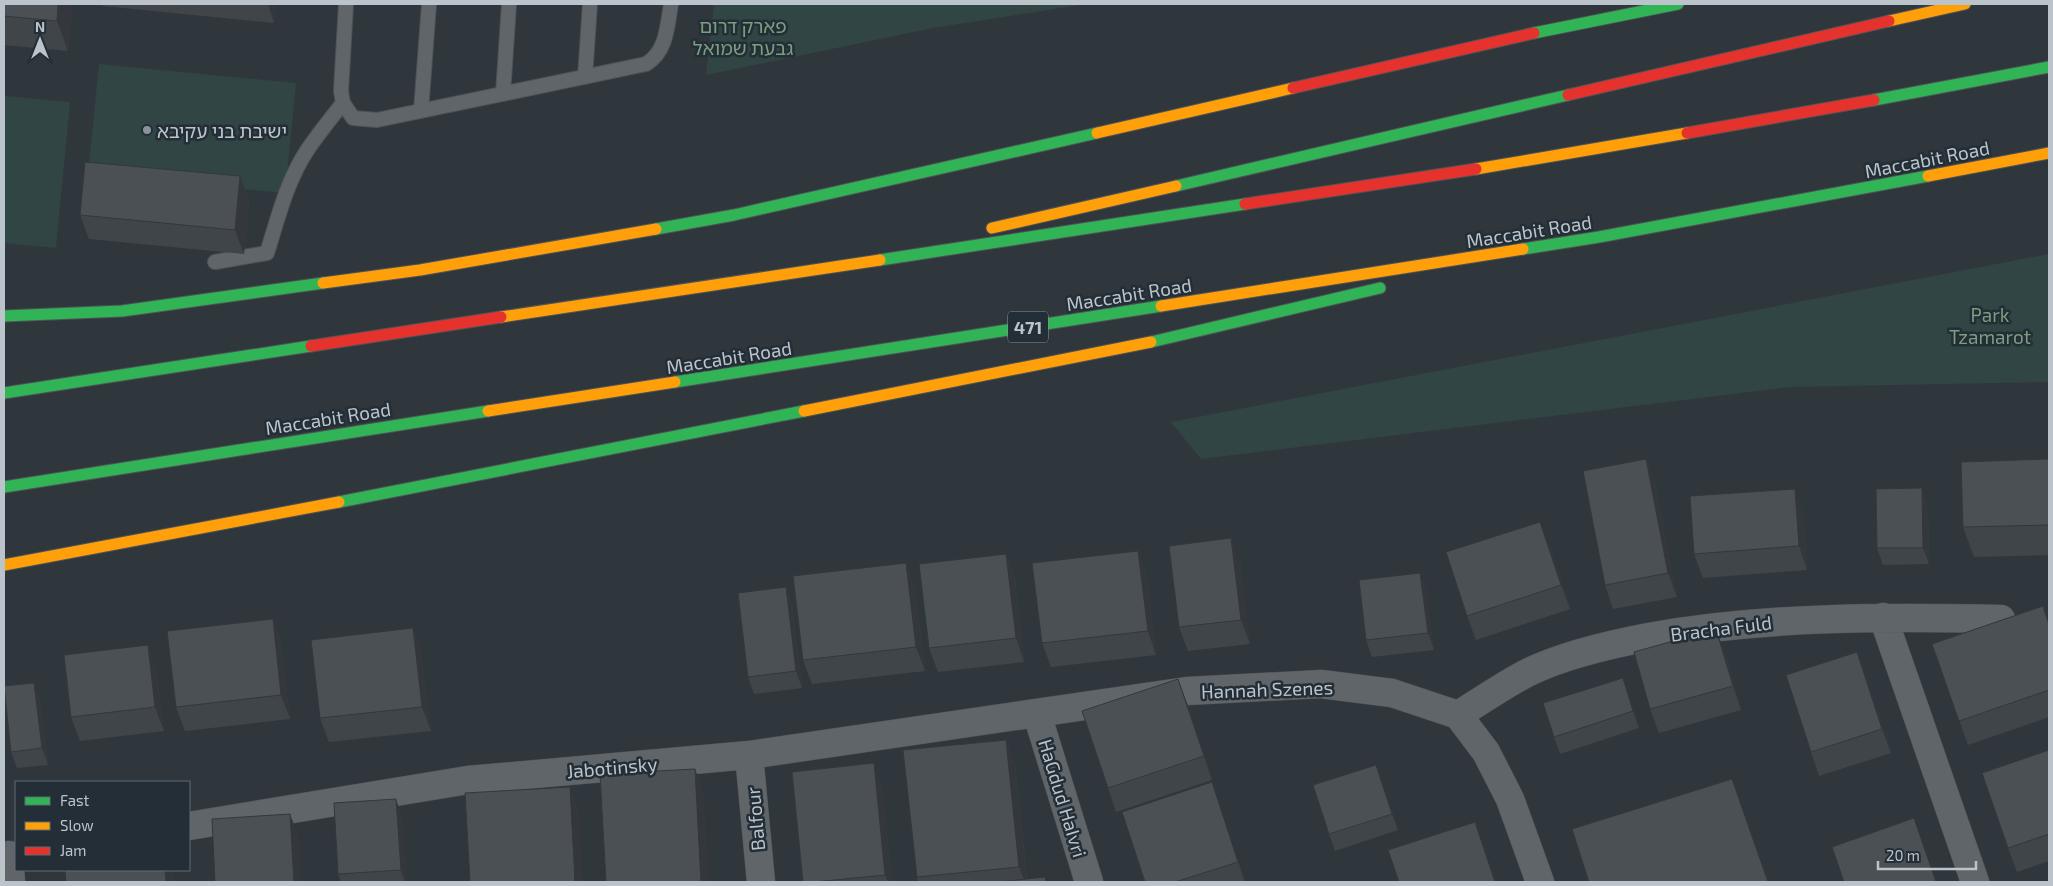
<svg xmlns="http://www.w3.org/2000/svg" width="2053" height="886" viewBox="0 0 2053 886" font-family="'Exo 2','Noto Sans Hebrew',sans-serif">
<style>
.green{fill:#304544}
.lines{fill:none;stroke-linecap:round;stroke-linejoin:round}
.lane-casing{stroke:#4e5357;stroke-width:16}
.street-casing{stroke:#4e5357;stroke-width:29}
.fast-casing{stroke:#4e5357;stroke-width:13}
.slow-casing{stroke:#4e5357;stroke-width:13}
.jam-casing{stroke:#4e5357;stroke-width:13}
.lane{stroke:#60656a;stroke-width:14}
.street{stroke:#60656a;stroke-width:28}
.fast{stroke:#30b455;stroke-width:11}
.slow{stroke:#ff9f0a;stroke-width:11}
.jam{stroke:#e5322d;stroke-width:11}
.wall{fill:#404549}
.shaded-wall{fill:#34383c}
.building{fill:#4b5055;stroke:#34383c}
.poi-dot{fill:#8b9399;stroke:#232e37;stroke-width:2}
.labels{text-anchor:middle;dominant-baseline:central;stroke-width:5;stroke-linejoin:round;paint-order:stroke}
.shield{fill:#232e37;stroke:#8e979f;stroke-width:1}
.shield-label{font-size:18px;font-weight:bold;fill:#bcc4cb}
.park-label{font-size:19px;fill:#7c9e7f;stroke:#232e37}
.poi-label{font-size:19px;fill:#bcc4cb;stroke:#232e37;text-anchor:start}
.street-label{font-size:19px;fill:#bcc4cb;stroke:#232e37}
</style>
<rect width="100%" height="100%" fill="#30373c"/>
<path class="green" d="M714 4H1086L933 28 706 75Z
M99 64 296 83 285 193 88 174Z
M4 96 70 102 56 248 4 243Z
M2049 254V382L1790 387 1201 459 1171 422Z"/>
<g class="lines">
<defs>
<path id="lane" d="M346 4 341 91 343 103 353 118 377 120 646 64C667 51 667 27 671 4
M585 77 590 4
M503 94 509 4
M421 111 429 4
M215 262 267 253C278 218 287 180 308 149 319 133 331 118 343 103"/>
<path id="street" d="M1883 617 1975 882
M1037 714 1089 882
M1458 715C1481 701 1505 684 1529 672 1564 655 1612 644 1649 637 1766 616 1884 617 2001 619
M749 755 761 882
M189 826 468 780 749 755 1187 691 1321 684 1392 693 1458 715 1486 752 1510 799 1540 882
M9 855 11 882"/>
<path id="fast" d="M1534 33 1678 4
M1874 100 2049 67
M1176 186 1568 95
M656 229 734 215 1097 133
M1523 249 1599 237 1928 176
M880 260 1245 204
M4 316 122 311 323 283
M1151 342 1380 288
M675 382 1161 306
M4 393 311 346
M4 487 488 411
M339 502 804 411"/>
<path id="slow" d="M1889 21 1965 4
M1097 133 1293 88
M1476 169 1687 133
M1928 176 2049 153
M992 228 1176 186
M323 283 420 270 656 229
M1161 306 1523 249
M501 317 880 260
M488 411 675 382
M804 411 1151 342
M4 565 339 502"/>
<path id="jam" d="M1293 88 1534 33
M1568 95 1889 21
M1687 133 1874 100
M1245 204 1476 169
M311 346 501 317"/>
</defs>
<use href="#lane" class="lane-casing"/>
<use href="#street" class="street-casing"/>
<use href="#fast" class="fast-casing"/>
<use href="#slow" class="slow-casing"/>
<use href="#jam" class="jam-casing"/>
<use href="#lane" class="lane"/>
<use href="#street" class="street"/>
<use href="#fast" class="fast"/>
<use href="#slow" class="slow"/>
<use href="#jam" class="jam"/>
</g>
<path class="wall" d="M4 4H72L68 51 4 45Z
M102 4H276L274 23 103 6Z
M249 200 244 254 89 239 80 215Z
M1646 459 1655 483 1677 597 1613 609 1605 585Z
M2049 459V555L1974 557 1963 527Z
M1928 505 1929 564 1883 565 1877 548Z
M1803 513 1807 570 1703 578 1694 554Z
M1549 545 1570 609 1476 640 1467 616Z
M1138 551 1147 575 1156 655 1051 667 1042 643Z
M1006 554 1015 578 1024 662 938 672 929 648Z
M1240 562 1250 644 1188 651 1179 627Z
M906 563 915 587 925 671 812 684 803 660Z
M786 587 792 604 802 688 754 694 748 677Z
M1426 589 1434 650 1372 657 1366 640Z
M273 619 281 643 290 719 185 731 176 707Z
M2049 624V717L1968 745 1932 644Z
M413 628 421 652 431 731 329 742 320 718Z
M1857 652 1866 676 1891 753 1819 776 1811 752Z
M1725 653 1741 710 1659 733 1650 709Z
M156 669 164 731 80 741 71 717Z
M1623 678 1639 728 1560 754 1554 737Z
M34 683 40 700 48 765 17 768 11 752Z
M1187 703 1212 780 1116 812 1108 788Z
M1006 740 1015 764 1027 879 1047 882H918L917 877Z
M2049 750V861L2017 872 2008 848Z
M1212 782 1245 882H1145Z
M1382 782 1398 830 1335 851 1329 834Z
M882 787 892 882H803Z
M402 816 406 882H341L338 874Z"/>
<path class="shaded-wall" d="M58 4H72L68 51 57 21Z
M268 4H276L274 23Z
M240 176 249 200 244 254 235 230Z
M1646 459 1655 483 1677 597 1668 573Z
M1922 488 1928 505 1929 564 1923 548Z
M1795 489 1803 513 1807 570 1799 546Z
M1540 522 1549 545 1570 609 1561 585Z
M1231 538 1240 562 1250 644 1241 620Z
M1138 551 1147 575 1156 655 1148 631Z
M1006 554 1015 578 1024 662 1016 638Z
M906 563 915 587 925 671 916 647Z
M1420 573 1426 589 1434 650 1428 633Z
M786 587 792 604 802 688 796 671Z
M273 619 281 643 290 719 281 695Z
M413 628 421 652 431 731 422 707Z
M1716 629 1725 653 1741 710 1733 686Z
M148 645 156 669 164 731 155 707Z
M1857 652 1866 676 1891 753 1882 729Z
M1623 678 1629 695 1639 728 1633 711Z
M1178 679 1187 703 1212 780 1204 756Z
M34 683 40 700 48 765 42 748Z
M1006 740 1015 764 1027 882H1025L1019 867Z
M874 763 882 787 892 882H888L885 875Z
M1376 765 1382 782 1398 830 1392 814Z
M695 769 704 793 709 882H701Z
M1732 779 1746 817 1769 882H1768Z
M1212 782 1220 806 1245 882 1238 862Z
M570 787 579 811 583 882H575Z
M396 799 402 816 406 882H405L401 870Z
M290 814 299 838 301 882H294Z
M1475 822 1484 846 1496 882H1495Z
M165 870H173V882H166Z"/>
<path class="building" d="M4 4H58L57 21 4 16Z
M85 162 240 176 235 230 80 215Z
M1646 459 1668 573 1605 585 1583 471Z
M2049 459V525L1963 527 1961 462Z
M1922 488 1923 548H1877L1876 489Z
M1795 489 1799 546 1694 554 1690 496Z
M1540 522 1561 585 1467 616 1446 552Z
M1231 538 1241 620 1179 627 1169 546Z
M1138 551 1148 631 1042 643 1032 563Z
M1006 554 1016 638 929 648 919 564Z
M906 563 916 647 803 660 793 576Z
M1420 573 1428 633 1366 640 1359 580Z
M786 587 796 671 748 677 738 593Z
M2043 606 2049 625V690L1959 721 1932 644Z
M273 619 281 695 176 707 167 631Z
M413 628 422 707 320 718 311 640Z
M1716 629 1733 686 1650 709 1634 652Z
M148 645 155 707 71 717 64 655Z
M1857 652 1882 729 1811 752 1786 675Z
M1623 678 1633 711 1554 737 1543 703Z
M1178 679 1204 756 1108 788 1082 711Z
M34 683 42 748 11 752 4 686Z
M1006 740 1019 867 917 877 903 750Z
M2049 750V834L2008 848 1982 773Z
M874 763 885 875 814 882H803L792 772Z
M1376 765 1392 814 1329 834 1313 785Z
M695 769 701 882H606L600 774Z
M1732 779 1768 882H1589L1572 829Z
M1212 782 1238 862 1175 882H1145L1122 812Z
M570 787 575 882H470L465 793Z
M396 799 401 870 338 874 334 803Z
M290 814 294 882H215L212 819Z
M1914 818 1936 882H1844L1832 847Z
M1475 822 1495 882H1399L1388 850Z
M65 870H165L166 882H66Z
M1045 877 1046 882H999Z"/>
<circle class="poi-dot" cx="147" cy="130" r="5"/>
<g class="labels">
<rect class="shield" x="1008" y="311.5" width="40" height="31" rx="4"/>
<g class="shield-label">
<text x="1028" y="327">471</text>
</g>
<g class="park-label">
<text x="743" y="25">פארק דרום<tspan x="743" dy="22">גבעת שמואל</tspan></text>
<text x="1990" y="314">Park<tspan x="1990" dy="22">Tzamarot</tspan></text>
</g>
<g class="poi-label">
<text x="157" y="130">ישיבת בני עקיבא</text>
</g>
<g class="street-label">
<text transform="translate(1927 159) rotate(-11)">Maccabit Road</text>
<text transform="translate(1529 231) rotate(-9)">Maccabit Road</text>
<text transform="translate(1129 294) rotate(-9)">Maccabit Road</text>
<text transform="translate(729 357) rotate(-9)">Maccabit Road</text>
<text transform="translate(328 418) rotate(-9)">Maccabit Road</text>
<text transform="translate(1721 628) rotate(-7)">Bracha Fuld</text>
<text transform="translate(1267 689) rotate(-2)">Hannah Szenes</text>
<text transform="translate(612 767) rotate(-5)">Jabotinsky</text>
<text transform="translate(1063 798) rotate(73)">HaGdud HaIvri</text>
<text transform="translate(755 819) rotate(-95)">Balfour</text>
</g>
</g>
<rect width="2053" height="886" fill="none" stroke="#bcc4cb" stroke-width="10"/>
<rect x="15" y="781" width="175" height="90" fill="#232e37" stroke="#606a72"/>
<rect x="25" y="797" width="25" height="8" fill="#30b455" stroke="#606a72"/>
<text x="60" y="806" font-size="15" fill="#bcc4cb">Fast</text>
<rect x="25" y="822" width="25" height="8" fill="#ff9f0a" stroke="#606a72"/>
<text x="60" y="831" font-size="15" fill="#bcc4cb">Slow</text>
<rect x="25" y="847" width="25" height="8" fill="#e5322d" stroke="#606a72"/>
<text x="60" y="856" font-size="15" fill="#bcc4cb">Jam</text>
<g transform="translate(40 40)" stroke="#232e37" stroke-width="4" paint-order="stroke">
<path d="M0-4L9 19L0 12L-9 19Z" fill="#bcc4cb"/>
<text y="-8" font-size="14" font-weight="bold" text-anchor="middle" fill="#bcc4cb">N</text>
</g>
<path d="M1878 861v8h98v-8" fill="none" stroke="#bcc4cb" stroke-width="2.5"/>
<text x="1886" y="861" font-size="15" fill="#bcc4cb" stroke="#232e37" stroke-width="4" paint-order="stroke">20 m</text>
</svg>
